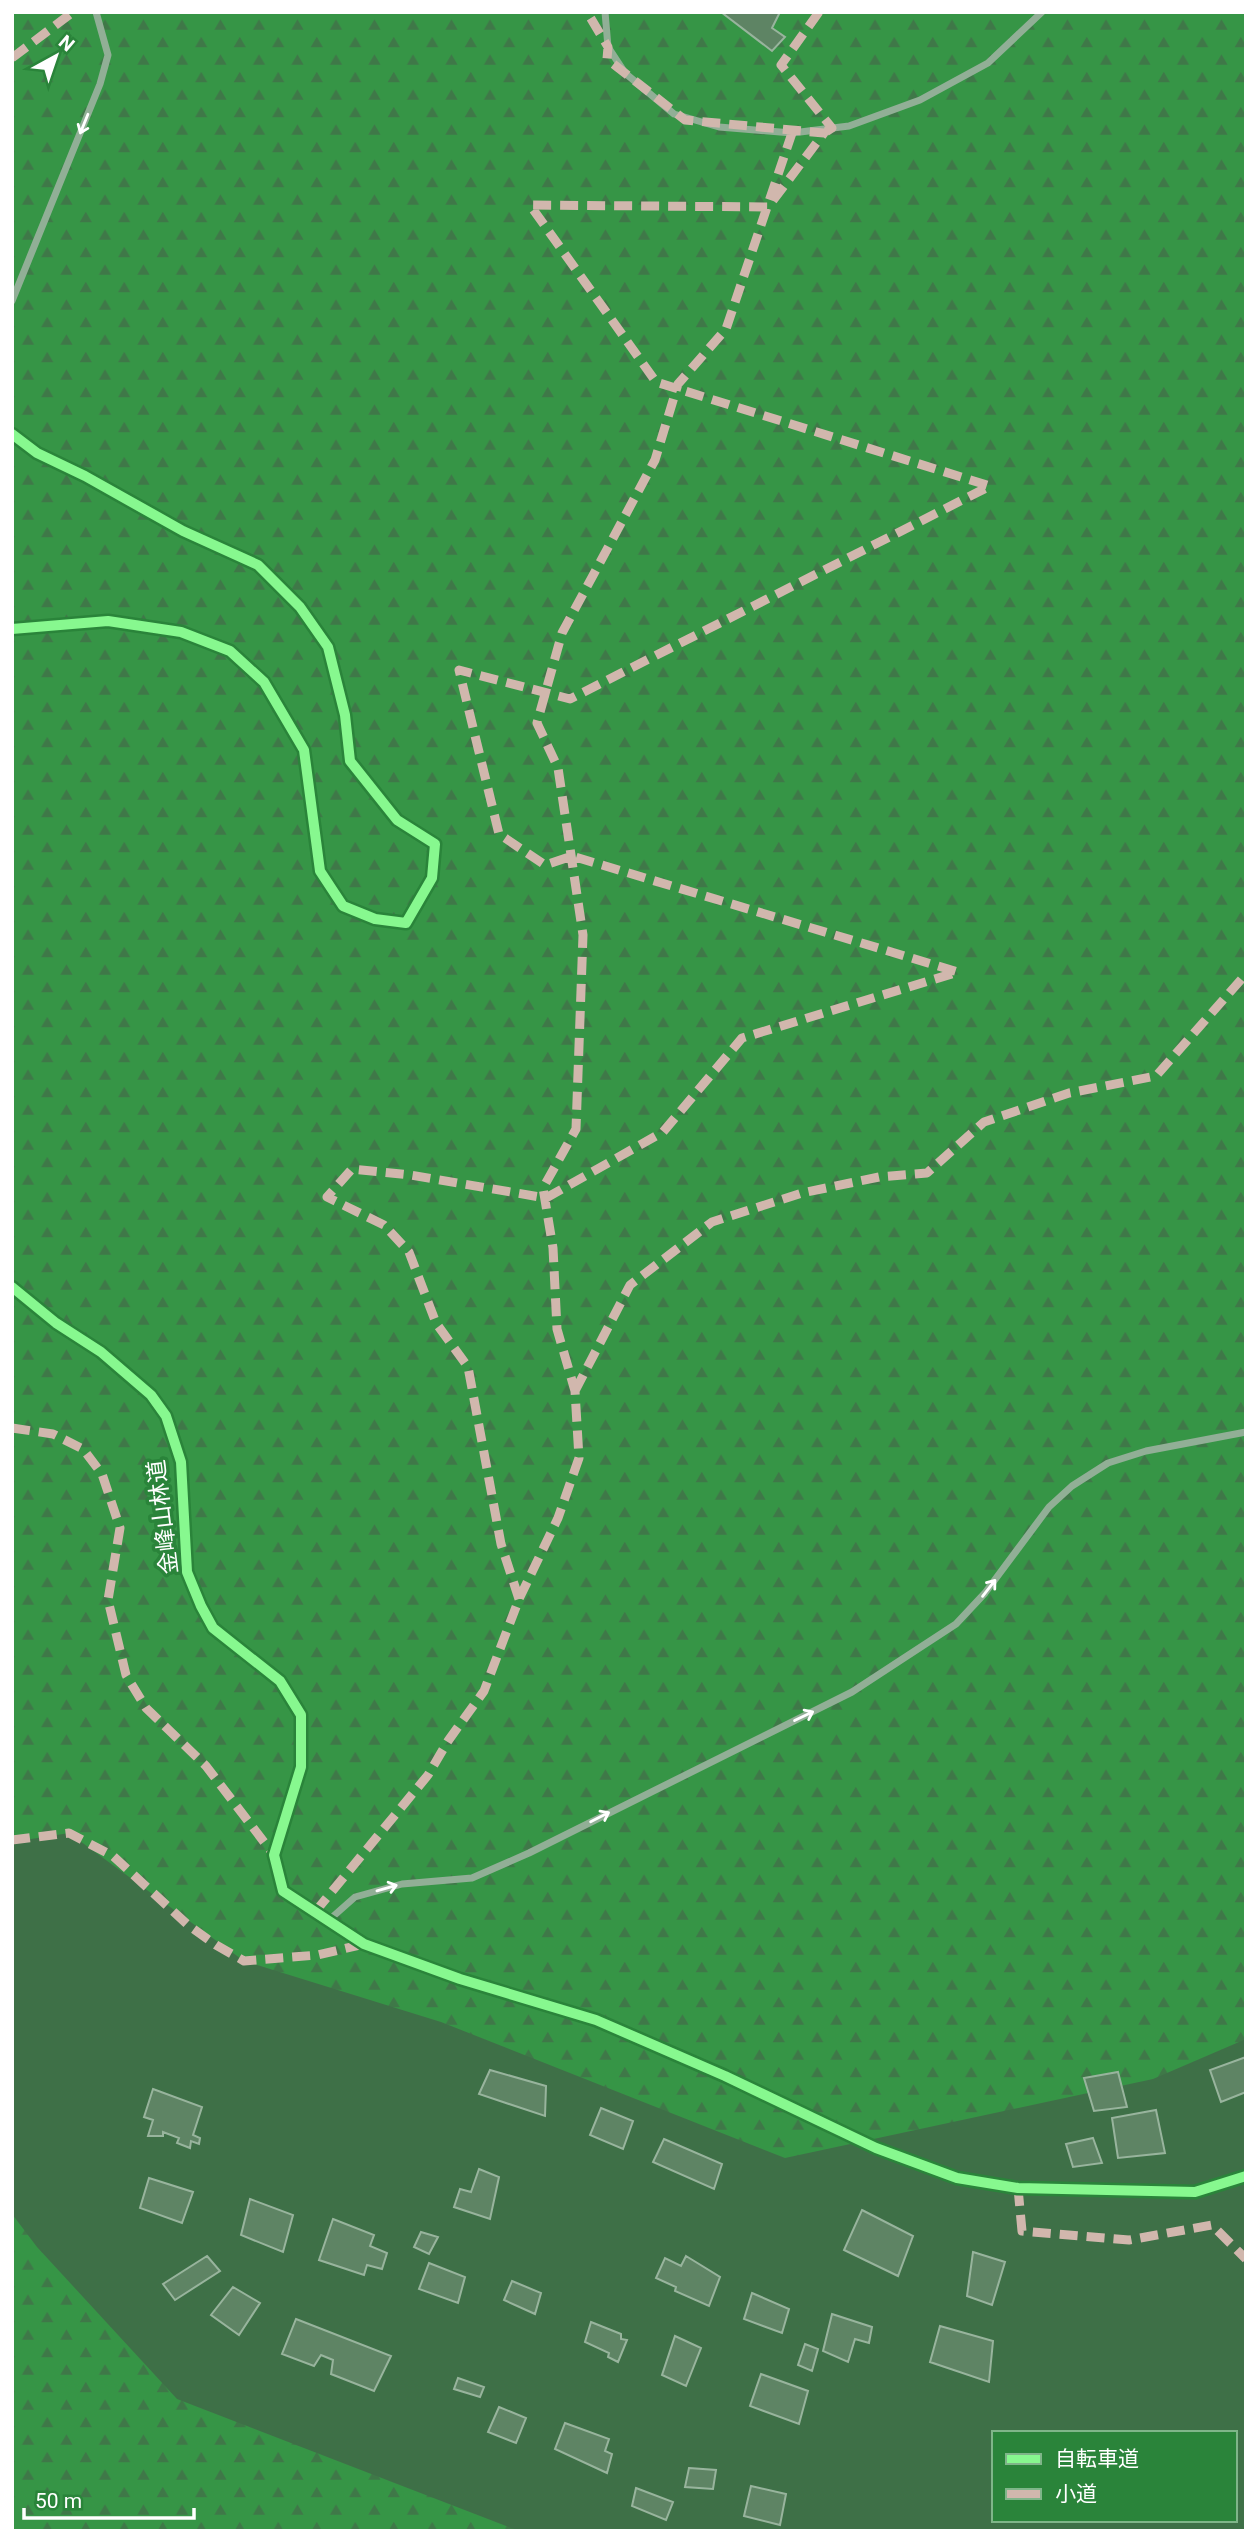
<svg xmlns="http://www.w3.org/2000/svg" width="1258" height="2543" viewBox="0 0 1258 2543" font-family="Roboto,'Noto Sans JP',sans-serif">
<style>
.forest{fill:url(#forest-firs)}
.building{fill:#5e8464;stroke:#98b49d;stroke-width:2}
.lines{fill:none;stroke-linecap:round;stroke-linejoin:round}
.street{stroke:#91af96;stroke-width:7}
.quiet{stroke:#d1b7ad;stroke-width:9;stroke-dasharray:18 9;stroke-linecap:butt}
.cycleway-casing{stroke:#2a843a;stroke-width:15}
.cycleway{stroke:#87f88f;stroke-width:10}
.oneway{stroke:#fff}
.labels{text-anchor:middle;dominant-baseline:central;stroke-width:7;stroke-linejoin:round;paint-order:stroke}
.street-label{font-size:23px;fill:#fff;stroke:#2a843a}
</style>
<defs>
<pattern id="forest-firs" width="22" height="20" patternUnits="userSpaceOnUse" patternTransform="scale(1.75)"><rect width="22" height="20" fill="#369546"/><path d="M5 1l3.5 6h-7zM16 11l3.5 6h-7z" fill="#3f7848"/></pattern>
</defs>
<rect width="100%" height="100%" fill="#3e7047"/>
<path class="forest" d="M12 12H1246V2039L1153 2079 785 2158 441 2022 244 1961 69 1833 12 1842Z
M12 2214 37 2247 177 2399 519 2531H12Z"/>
<path class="building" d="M721 12H780L772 28 785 37 772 51Z
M1246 2057V2092L1221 2102 1210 2070Z
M490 2070 546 2086 545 2116 479 2094Z
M1118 2072 1127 2107 1094 2111 1084 2078Z
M153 2089 202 2107 193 2135 200 2138 199 2144 191 2141 190 2148 177 2143 179 2138 163 2132V2136H148L153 2120 144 2117Z
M601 2108 633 2121 623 2149 590 2135Z
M1156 2110 1165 2153 1118 2158 1112 2118Z
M1093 2138 1102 2163 1073 2167 1066 2144Z
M664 2139 722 2164 714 2189 653 2162Z
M479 2169 499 2177 490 2219 454 2207 460 2189 471 2192Z
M149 2178 193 2192 182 2223 140 2208Z
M250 2199 293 2215 283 2252 241 2235Z
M862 2210 913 2236 898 2276 844 2250Z
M333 2219 374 2235 370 2246 387 2253 382 2269 367 2265 364 2275 319 2260Z
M421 2232 438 2237 429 2254 414 2247Z
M973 2252 1005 2262 992 2305 967 2296Z
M207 2256 220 2271 175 2300 163 2284Z
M686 2256 720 2277 709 2306 675 2291 676 2287 656 2278 665 2258 681 2266Z
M429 2263 465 2277 458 2303 419 2289Z
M512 2281 541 2293 535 2314 504 2300Z
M233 2287 260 2303 239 2335 211 2315Z
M752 2293 789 2309 782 2333 744 2319Z
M832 2314 872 2327 869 2343 855 2339 848 2362 823 2351Z
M296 2319 391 2356 374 2391 331 2374 333 2360 321 2355 314 2366 282 2354Z
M591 2322 621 2334V2339L627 2340 618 2362 608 2357 609 2353 585 2342Z
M940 2326 993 2341 989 2382 930 2362Z
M675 2336 701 2348 686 2386 662 2375Z
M805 2344 818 2349 812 2371 798 2365Z
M761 2374 808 2391 799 2424 750 2406Z
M458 2378 484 2387 480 2397 454 2389Z
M499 2407 526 2418 516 2443 488 2432Z
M565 2423 609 2439 605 2451 612 2454 607 2473 555 2449Z
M689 2468 716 2470 713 2489 685 2487Z
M751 2486 786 2494 780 2525 744 2516Z
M636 2488 673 2502 666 2520 632 2506Z"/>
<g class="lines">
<path class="street" d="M605 12 608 47 625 73 674 114 719 127 792 133 849 126 920 100 988 63 1042 12
M12 301 100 84 108 55 96 12
M12 434 37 453 85 476 183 531 258 565 300 607 328 647 345 715 350 761 397 820 435 844 432 878 406 923 375 919 343 906 320 871 304 750 264 682 230 651 181 632 108 621 12 629
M12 1287 56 1323 101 1352 151 1395 166 1416 181 1462 187 1572 201 1606 213 1628 280 1681 301 1715V1767L274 1855 283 1891 364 1944 460 1979 596 2020 725 2076 876 2148 957 2178 1018 2188 1195 2192 1246 2176
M329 1920 355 1897 402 1884 472 1878 529 1853 852 1692 956 1624 985 1593 1049 1507 1072 1486 1108 1463 1146 1451 1246 1432"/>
<path class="quiet" d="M819 12 781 65 832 128 824 133
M12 58 73 12
M575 1391 630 1285 712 1222 802 1193 879 1177 927 1173 984 1122 1069 1093 1156 1076 1246 974
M12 1428 53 1434 83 1449 102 1474 120 1528 108 1600 126 1675 146 1708 206 1766 274 1855
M519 1599 501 1544 468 1367 436 1323 409 1252 384 1225 327 1197 352 1169 410 1175 546 1198 663 1132 742 1038 958 972 572 856 545 865 499 834 459 670 570 699 990 486 656 382 530 205 768 207 824 133 685 120 607 59 608 47 587 12
M12 1840 69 1833 113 1856 188 1925 216 1945 244 1961 318 1955 364 1944
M315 1912 428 1775 448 1741 484 1691 519 1599 558 1518 579 1458 575 1391 557 1329 553 1248 543 1188 576 1129 583 935 558 768 537 723 562 633 655 460 678 384 726 329 792 133
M1018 2188 1022 2231 1129 2240 1212 2225 1246 2259"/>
<defs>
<path id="cycleway" d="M12 434 37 453 85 476 183 531 258 565 300 607 328 647 345 715 350 761 397 820 435 844 432 878 406 923 375 919 343 906 320 871 304 750 264 682 230 651 181 632 108 621 12 629
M12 1287 56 1323 101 1352 151 1395 166 1416 181 1462 187 1572 201 1606 213 1628 280 1681 301 1715V1767L274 1855 283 1891 364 1944 460 1979 596 2020 725 2076 876 2148 957 2178 1018 2188 1195 2192 1246 2176"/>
</defs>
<use href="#cycleway" class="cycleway-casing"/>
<use href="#cycleway" class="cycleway"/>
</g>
<defs><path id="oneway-shaft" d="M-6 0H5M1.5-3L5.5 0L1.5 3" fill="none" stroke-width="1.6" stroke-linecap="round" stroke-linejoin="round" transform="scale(1.75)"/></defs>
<g class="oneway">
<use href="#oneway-shaft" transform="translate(84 124) rotate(112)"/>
<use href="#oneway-shaft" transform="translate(989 1588) rotate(-52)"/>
<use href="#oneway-shaft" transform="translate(804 1716) rotate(-26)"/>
<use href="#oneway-shaft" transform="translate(600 1817) rotate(-27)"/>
<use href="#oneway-shaft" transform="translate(387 1888) rotate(-16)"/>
</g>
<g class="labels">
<g class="street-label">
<text transform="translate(163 1517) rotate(-97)">金峰山林道</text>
</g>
</g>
<rect width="1258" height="2543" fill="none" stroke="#ffffff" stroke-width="28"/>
<rect x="992" y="2431" width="245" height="91" fill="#2a843a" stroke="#7fb589" stroke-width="2"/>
<rect x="1006" y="2454" width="35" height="10" fill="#87f88f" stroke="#7fb589" stroke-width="2"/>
<text x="1055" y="2466" font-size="21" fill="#ffffff">自転車道</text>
<rect x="1006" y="2489" width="35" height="10" fill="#d1b7ad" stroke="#7fb589" stroke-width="2"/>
<text x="1055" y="2501" font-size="21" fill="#ffffff">小道</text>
<g transform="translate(56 56) rotate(40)" stroke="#2a843a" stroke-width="5" paint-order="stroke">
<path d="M0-5L12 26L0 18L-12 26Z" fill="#ffffff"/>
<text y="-10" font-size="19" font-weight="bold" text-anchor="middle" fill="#ffffff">N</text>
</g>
<path d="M24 2508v10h170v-10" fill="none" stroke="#ffffff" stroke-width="3.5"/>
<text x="35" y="2508" font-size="21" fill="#ffffff" stroke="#2a843a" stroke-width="5" paint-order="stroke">50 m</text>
</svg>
